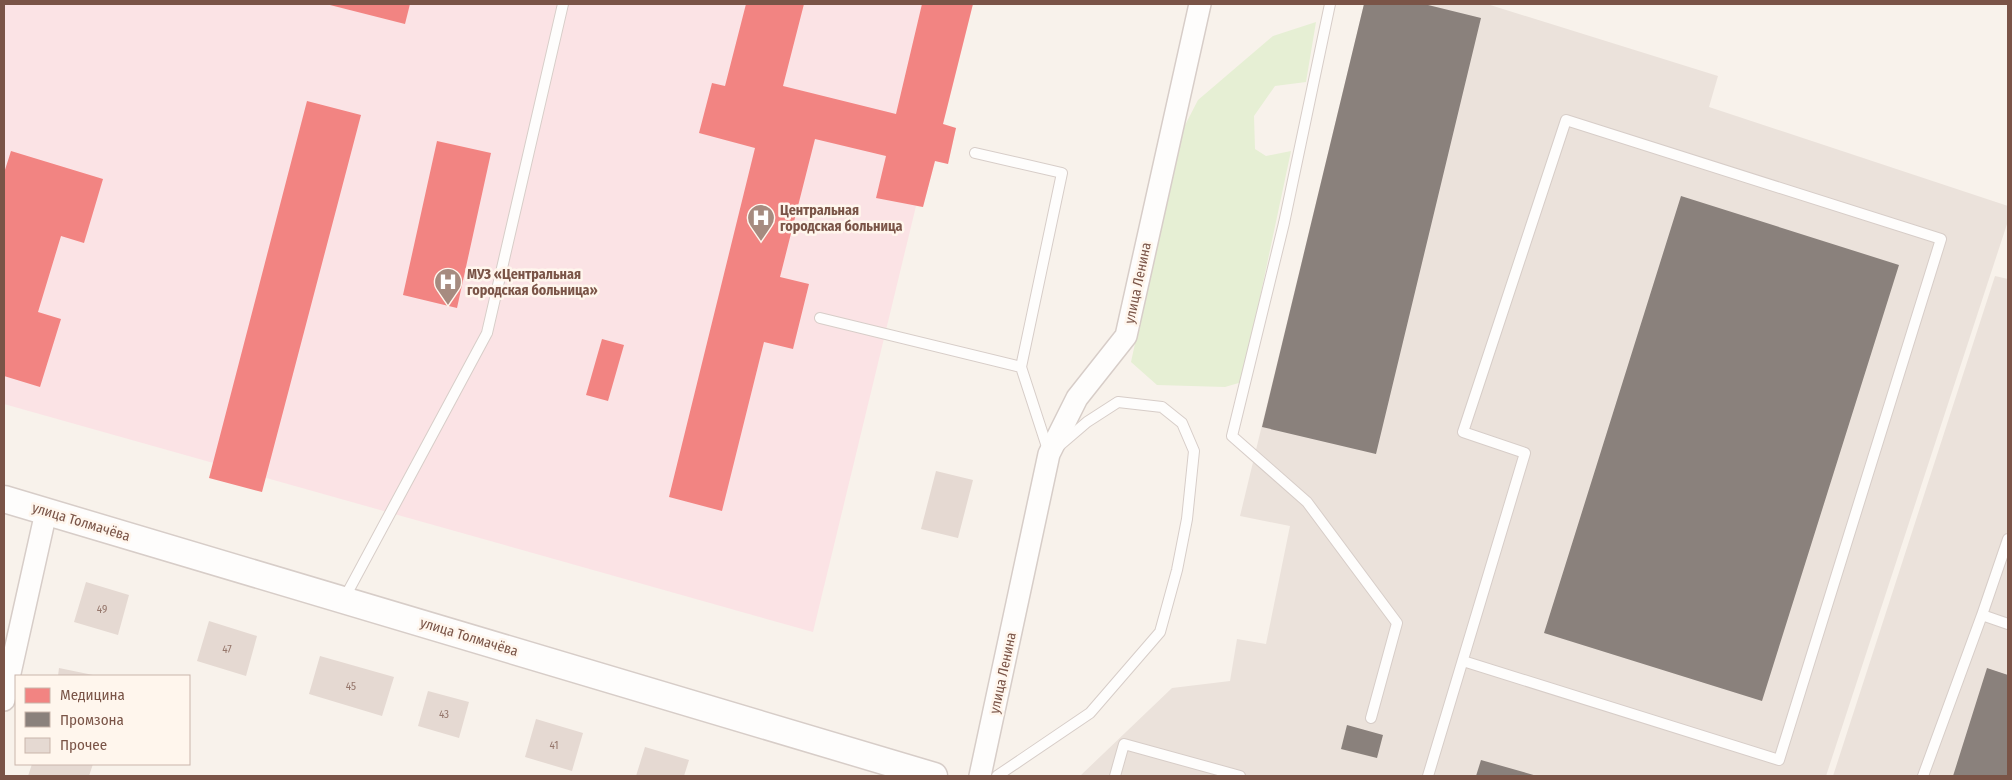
<svg xmlns="http://www.w3.org/2000/svg" width="2012" height="780" viewBox="0 0 2012 780" font-family="'Fira Sans Condensed',sans-serif">
<style>
.industrial{fill:#ebe2db}
.medical{fill:#fbe3e5}
.green{fill:#e6efd4}
.health{fill:#f28482}
.industry{fill:#8a817c}
.building{fill:#e5d9d2}
.lines{fill:none;stroke-linecap:round;stroke-linejoin:round}
.service-casing{stroke:#d7cdc8;stroke-width:12}
.minor-casing{stroke:#d7cdc8;stroke-width:24}
.tertiary-casing{stroke:#d7cdc8;stroke-width:29}
.service{stroke:#fefdfc;stroke-width:10}
.minor{stroke:#fefdfc;stroke-width:21}
.tertiary{stroke:#fefdfc;stroke-width:26}
.labels{text-anchor:middle;dominant-baseline:central;stroke-width:5;stroke-linejoin:round;paint-order:stroke}
.number-label{font-size:11px;fill:#96776c}
.poi-label{font-size:14px;font-weight:bold;fill:#7a5447;stroke:#fff6ed;text-anchor:start}
.street-label{font-size:14px;fill:#7a5447;stroke:#fff6ed}
</style>
<rect width="100%" height="100%" fill="#f8f2eb"/>
<path class="industrial" d="M1364 4H1487L1718 76 1709 107 2008 206V221L1826 776H1080L1172 688 1230 681 1237 639 1266 644 1290 526 1240 516Z
M1995 276 2008 279V776H1833Z"/>
<path class="medical" d="M4 4H973L943 124 956 128 948 164 935 161 923 207 916 206 813 632 4 404Z"/>
<path class="green" d="M1316 22 1306 82 1275 86 1254 116 1255 149 1266 156 1291 151 1242 382 1225 387 1157 385 1131 362 1180 135 1198 100 1273 36Z"/>
<path class="health" d="M326 4H410L405 24Z
M746 4H804L783 86 896 114 922 4H973L943 124 956 128 948 164 935 161 923 207 876 198 886 156 815 139 780 277 809 284 793 349 764 342 722 511 669 497 755 148 699 133 712 83 725 86Z
M307 101 361 115 262 492 209 478Z
M437 141 491 153 457 308 403 295Z
M11 151 103 179 84 243 61 236 38 312 61 319 40 387 4 376V173Z
M602 339 624 345 608 401 586 395Z"/>
<path class="industry" d="M1364 4H1424L1481 18 1376 454 1262 427Z
M1681 196 1899 265 1762 701 1544 633Z
M1987 668 2008 675V776H1953Z
M1347 725 1383 735 1377 758 1341 749Z
M1481 760 1537 776H1476Z"/>
<path class="building" d="M936 471 973 480 958 538 921 529Z
M86 582 129 595 118 635 74 622Z
M209 621 257 636 246 676 197 661Z
M320 656 394 677 382 716 309 694Z
M59 668 93 675V676H58Z
M428 691 469 702 459 738 418 726Z
M536 719 583 733 572 771 525 757Z
M645 747 689 760 684 776H636Z
M32 764H93L89 776H28Z"/>
<g class="lines">
<defs>
<path id="service" d="M1330 4 1284 223 1232 436 1307 502 1397 623 1371 718
M975 153 1062 173 1021 367
M820 318 1021 367 1048 450
M344 599 487 333 563 4
M1982 615 2008 539
M997 776 1090 713 1160 632 1177 570 1187 519 1194 451 1182 423 1162 407 1118 402 1087 422 1059 446
M1115 776 1124 744 1240 776
M1428 776 1525 453 1463 432 1566 120 1941 239 1779 760 1463 661
M1923 776 1982 615 2008 624"/>
<path id="minor" d="M4 700 46 512
M980 776 1049 454 1077 398 1126 336 1200 4"/>
<path id="tertiary" d="M4 499 934 776"/>
</defs>
<use href="#service" class="service-casing"/>
<use href="#minor" class="minor-casing"/>
<use href="#tertiary" class="tertiary-casing"/>
<use href="#service" class="service"/>
<use href="#minor" class="minor"/>
<use href="#tertiary" class="tertiary"/>
</g>
<defs>
<symbol id="hospital-pin" viewBox="-11 -11 22 30"><path d="M0 17L-7.5 6A9.5 9.5 0 1 1 7.5 6Z" fill="#a68b80" stroke="#fff6ed"/><path d="M-5-5h3v3.5h4V-5h3V5h-3V1.5h-4V5h-3Z" fill="#fff"/></symbol>
</defs>
<g fill-rule="evenodd">
<use href="#hospital-pin" x="745" y="202" width="32" height="43"/>
<use href="#hospital-pin" x="432" y="266" width="32" height="43"/>
</g>
<g class="labels">
<g class="number-label">
<text x="102" y="609">49</text>
<text x="227" y="649">47</text>
<text x="351" y="686">45</text>
<text x="444" y="714">43</text>
<text x="554" y="745">41</text>
</g>
<g class="poi-label">
<text x="780" y="210">Центральная<tspan x="780" dy="16">городская больница</tspan></text>
<text x="467" y="274">МУЗ «Центральная<tspan x="467" dy="16">городская больница»</tspan></text>
</g>
<g class="street-label">
<text transform="translate(1138 283) rotate(-78)">улица Ленина</text>
<text transform="translate(81 522) rotate(17)">улица Толмачёва</text>
<text transform="translate(469 637) rotate(17)">улица Толмачёва</text>
<text transform="translate(1003 673) rotate(-78)">улица Ленина</text>
</g>
</g>
<rect width="2012" height="780" fill="none" stroke="#7a5447" stroke-width="10"/>
<rect x="15" y="675" width="175" height="90" fill="#fff6ed" stroke="#cab5ab"/>
<rect x="25" y="688" width="25" height="15" fill="#f28482" stroke="#cab5ab"/>
<text x="60" y="700" font-size="15" fill="#7a5447">Медицина</text>
<rect x="25" y="712" width="25" height="15" fill="#8a817c" stroke="#cab5ab"/>
<text x="60" y="725" font-size="15" fill="#7a5447">Промзона</text>
<rect x="25" y="738" width="25" height="15" fill="#e5d9d2" stroke="#cab5ab"/>
<text x="60" y="750" font-size="15" fill="#7a5447">Прочее</text>
</svg>
